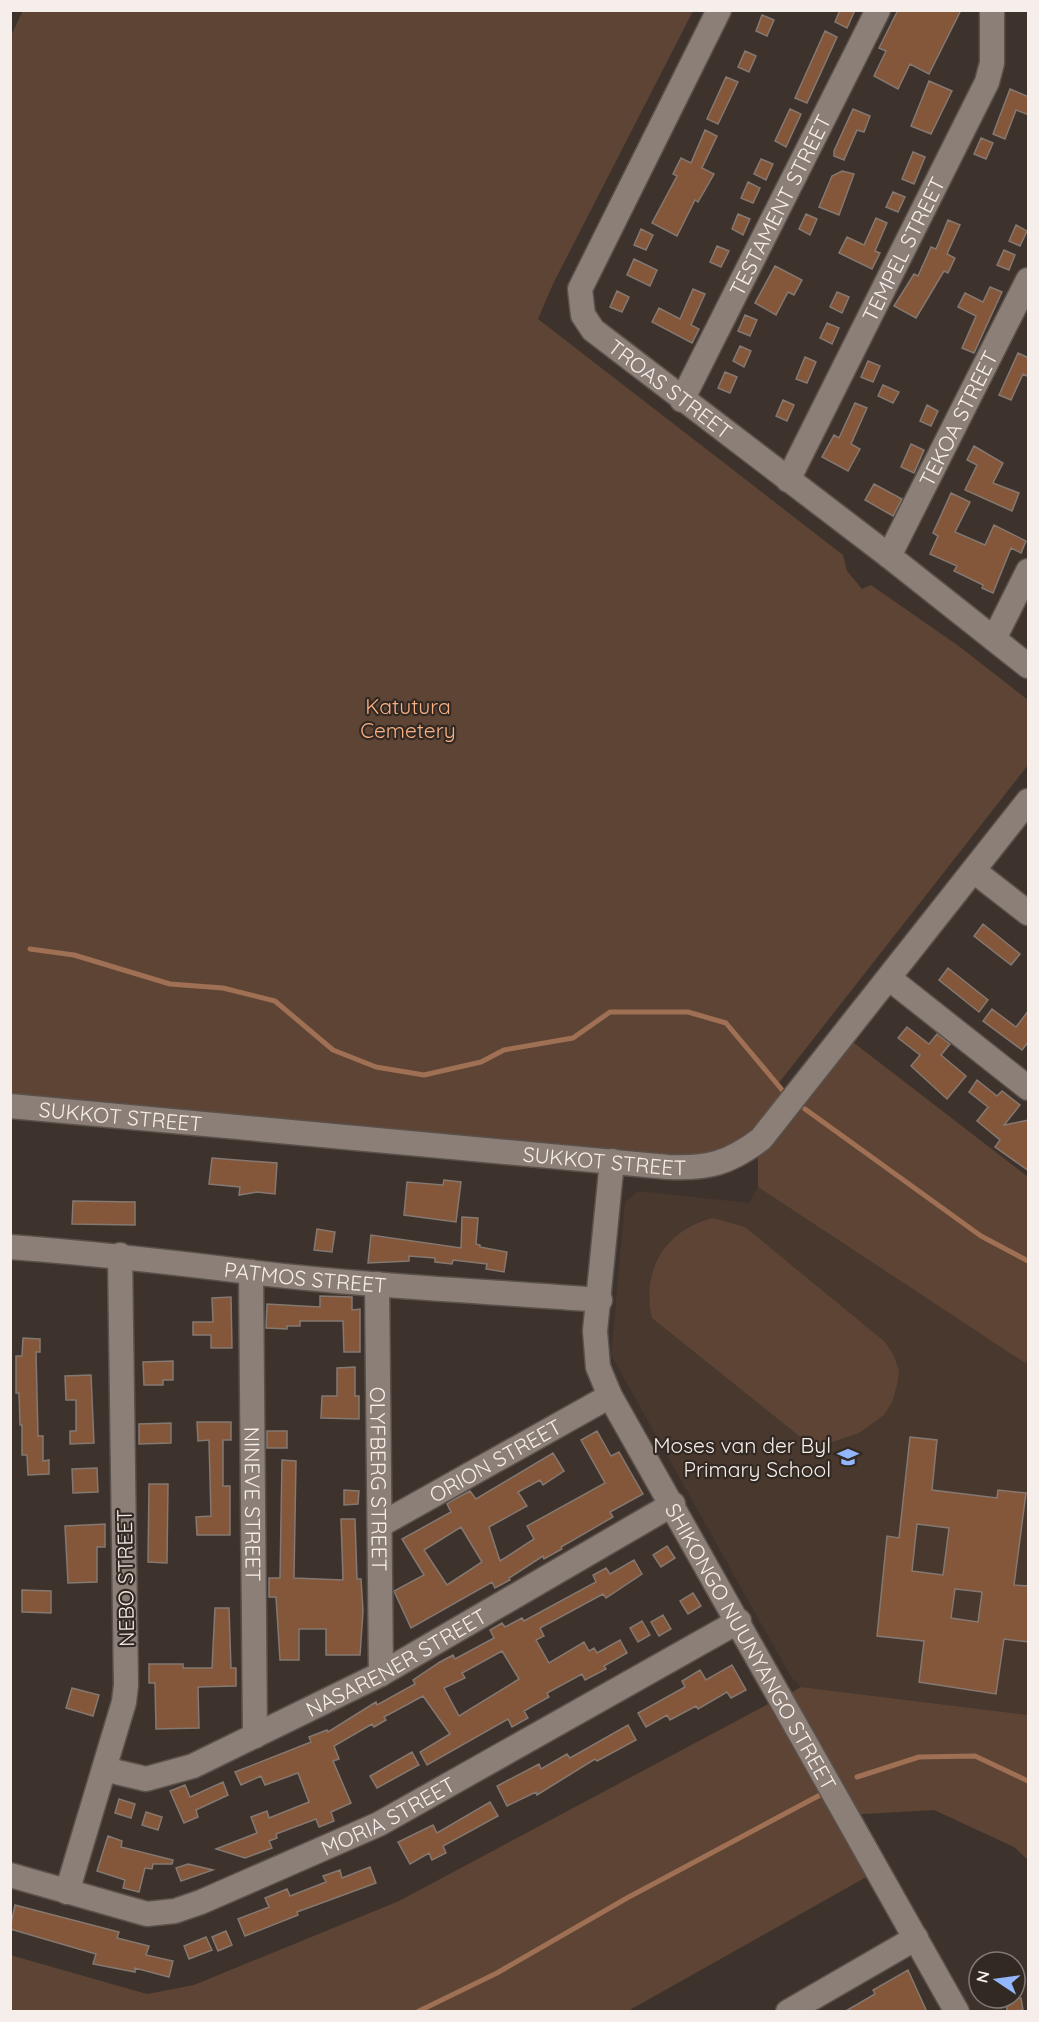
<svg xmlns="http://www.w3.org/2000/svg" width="1039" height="2022" viewBox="0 0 1039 2022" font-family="Quicksand,sans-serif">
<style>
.built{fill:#49382e}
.green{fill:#5e4434}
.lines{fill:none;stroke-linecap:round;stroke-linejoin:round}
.stream{stroke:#9f7053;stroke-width:5}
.building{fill:#84573b;stroke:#847871;stroke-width:1.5;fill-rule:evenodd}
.minor-casing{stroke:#5a514c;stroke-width:27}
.minor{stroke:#8c7f78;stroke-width:24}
.labels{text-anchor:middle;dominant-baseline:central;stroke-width:4.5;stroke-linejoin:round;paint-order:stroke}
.street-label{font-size:21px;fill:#f5eeea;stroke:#332923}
.park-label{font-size:21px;fill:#f8b084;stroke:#332923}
.poi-label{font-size:21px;fill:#f5eeea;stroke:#332923;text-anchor:end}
</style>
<rect width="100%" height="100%" fill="#3d332c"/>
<path class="built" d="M758 1187 1025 1363 1028 1361V1715L801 1687 791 1677 611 1355 625 1202 638 1191 749 1203Z"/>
<path class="green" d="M23 10 693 11 553 284 538 319 843 555 847 571 862 589 871 585 960 647 1028 700V765L778 1084 790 1099 845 1036 1028 1177V1361L1025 1363 758 1187V1143L712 1165 11 1106 10 38Z
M713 1218 745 1227 885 1342 893 1354 899 1370 897 1385 892 1402 884 1415 859 1433 826 1444H815L803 1439 652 1318C641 1270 665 1230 713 1218Z
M801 1687 1028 1715V1860L1014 1847 934 1810 846 1815 779 1699Z
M768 1704 868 1876 628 2011H11L10 1955 147 1994 194 1985 399 1901Z"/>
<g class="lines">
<path class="stream" d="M30 949 74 955 170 984 223 988 275 1001 333 1050 376 1067 424 1075 481 1062 504 1050 573 1038 610 1012H688L726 1023 788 1097
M805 1109 981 1236 1028 1261
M857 1777 919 1757 975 1756 1028 1781
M417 2012 497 1973 627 1898 820 1795"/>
</g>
<path class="building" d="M840 10H855L847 28 835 22Z
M898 10H961L929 74 910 64 898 89 874 76 886 51 879 48Z
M762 15 774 20 767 36 756 31Z
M825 31 837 37 807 103 795 98Z
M745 51 756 56 749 72 738 67Z
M726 77 738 82 718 124 707 119Z
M929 81 952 91 931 134 911 126Z
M1010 89 1029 97V115L1016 110 1005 139 993 134Z
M790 109 801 114 786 147 775 141Z
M853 109 870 116 864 132 857 130 844 160 834 156V151Z
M705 130 717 136 702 168 714 174 698 202 695 200 677 236 652 223 677 176 673 174 681 158 691 163Z
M981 138 993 143 986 159 974 154Z
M913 152 925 157 914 184 902 179Z
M761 159 773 164 766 180 754 174Z
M842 171 854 174 839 215 819 207 832 176Z
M748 182 760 188 753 203 741 198Z
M893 192 905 197 898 212 886 207Z
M738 214 750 219 743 235 732 229Z
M806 214 817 219 810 235 799 229Z
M876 218 887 223 875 251 880 253 872 269 839 253 847 237 864 245Z
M948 220 960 225 947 254 955 258 948 273 944 271 916 318 894 306 914 274 918 276 931 247 936 249Z
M1016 225 1027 231 1020 246 1009 241Z
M641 229 653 235 646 250 634 245Z
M717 246 729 251 721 267 710 262Z
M1004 250 1015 255 1009 270 997 265Z
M634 259 657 270 650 286 627 275Z
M775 266 802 280 794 295 788 292 776 315 755 303Z
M990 287 1002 292 974 353 962 348 976 316 958 307 965 293 983 302Z
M693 289 705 294 691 325 699 329 692 343 652 322 659 308 680 319Z
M617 291 629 297 622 312 610 307Z
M837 292 849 297 842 313 830 307Z
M745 315 757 320 750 336 738 331Z
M827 323 839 328 832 344 820 338Z
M740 346 751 351 744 367 733 361Z
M1018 353 1029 358V377L1023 374 1011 400 999 395Z
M805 357 816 362 807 383 796 379Z
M868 361 880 366 873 382 861 377Z
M725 372 737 377 730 393 718 388Z
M883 385 899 392 893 403 878 396Z
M783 400 794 405 787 421 776 416Z
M855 403 867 408 851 444 860 449 848 471 822 457 834 435 839 438Z
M927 405 938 411 931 426 920 421Z
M911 444 924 450 914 473 901 467Z
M974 446 1003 463 993 483 1019 493 1012 511 965 490 977 465 967 460Z
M874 484 902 499 893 516 865 500Z
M951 493 970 502 955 532 985 545 994 525 1026 541 1021 553 1011 548 993 593 982 588 983 585 954 571 957 566 930 554 938 536 933 533Z
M983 924 1020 954 1011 965 974 936Z
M948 968 988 1000 979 1012 939 980Z
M992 1009 1016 1027 1029 1010V1041L1022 1050 983 1021Z
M907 1027 929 1044 937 1034 950 1044 941 1055 966 1076 947 1099 911 1066 920 1055 898 1038Z
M977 1080 997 1096 1002 1091 1020 1105 1004 1125 1029 1120V1171L995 1147 1000 1140 977 1121 988 1107 969 1092Z
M212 1158 277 1163 275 1194 257 1192 239 1195 240 1187 209 1184Z
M444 1180 461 1182 456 1222 404 1215 407 1182 443 1185Z
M73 1201 135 1202V1225L72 1224Z
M462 1217 478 1218 476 1244 480 1245V1247L507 1252 504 1272 486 1269 487 1264 453 1260 452 1264 435 1262V1258L409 1256V1261L368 1263 371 1235 461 1248Z
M317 1229 335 1232 332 1252 314 1250Z
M320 1296 352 1297V1310L360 1309V1352H344L343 1321H300V1326H287V1329L266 1328 267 1304 320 1307Z
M231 1297 232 1348H211V1335H193V1322H213L212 1298Z
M23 1338 40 1339V1352H36L38 1436H43V1461L49 1460V1474L28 1475 27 1455H22V1425H20L19 1393H16V1356H22Z
M173 1361V1380H163V1385H144L143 1362Z
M355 1367V1396H359V1419L321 1418 322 1396H337V1368Z
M91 1375 94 1443 70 1444V1431H76V1400H66L65 1376Z
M197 1422H231V1440H223V1486H230V1535H197L196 1517 211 1516 209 1440 198 1441Z
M171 1423V1443L139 1444V1424Z
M267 1431H287V1448H267Z
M597 1431 611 1456 619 1452 643 1494 610 1512 613 1517 561 1547 562 1549 544 1559 543 1556 509 1578 510 1580 495 1588 492 1582 411 1628 394 1591 424 1575 402 1539 451 1512 447 1504 453 1500 470 1491 476 1499 553 1453 564 1471 543 1485 540 1480 518 1492 527 1506 489 1527 500 1561 534 1539 527 1526 605 1483 581 1440ZM461 1527 482 1562 447 1585 424 1550Z
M910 1437 937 1440 932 1490 997 1498 998 1490 1026 1493 1014 1585 1029 1586V1642L1004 1639 996 1694 919 1682 924 1641 877 1636 887 1536 899 1538ZM917 1524 949 1528 943 1575 912 1571ZM955 1589 982 1592 978 1622 951 1618Z
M282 1460 296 1461 294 1578 343 1580 341 1519H355L357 1579H361L363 1611 360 1655H326V1629H299V1660H280L276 1597H269V1578H280Z
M97 1468 98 1492 73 1493 72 1469Z
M149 1484H168L167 1563 148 1562Z
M344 1490 359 1491 358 1504 344 1505Z
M105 1524V1547H97V1582L68 1583 65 1526Z
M667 1546 675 1558 661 1567 653 1555Z
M634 1560 642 1574 606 1598 603 1594 540 1628 544 1636 536 1640 549 1663 584 1642 589 1651 594 1648 597 1653 620 1640 627 1653 604 1666 606 1669 585 1680 582 1674 547 1693 549 1697 524 1711 528 1718 512 1727 508 1719 427 1765 420 1752 450 1734 423 1696 384 1717 386 1720 374 1727 372 1724 334 1746 339 1759 333 1761 351 1803 331 1812 334 1821 319 1827 316 1819 276 1834 277 1838 269 1841 272 1848 245 1858 216 1849 257 1833 251 1817 267 1811 269 1818 309 1802 298 1773 265 1785 261 1776 241 1785 235 1772 311 1742 309 1737 327 1730 328 1732 376 1702 377 1705 415 1684 413 1680 440 1662 453 1655 455 1659 494 1638 490 1630 502 1623 505 1627 522 1618 524 1621 596 1582 593 1575 606 1568 610 1574ZM502 1651 519 1679 459 1716 444 1688 465 1678 462 1673Z
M22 1590 51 1591V1613L22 1612Z
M693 1593 701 1606 688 1614 680 1601Z
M215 1608H229L231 1668H236V1686L198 1687 199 1728 156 1729 155 1683H149V1664H183V1668H212Z
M663 1615 671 1629 659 1636 651 1622Z
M642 1621 650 1635 638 1642 630 1628Z
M732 1665 746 1690 731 1698 727 1692 698 1709 696 1706 670 1720 667 1715 646 1727 638 1713 685 1687 682 1681 700 1670 706 1680Z
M72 1688 99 1695 93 1716 66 1708Z
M628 1725 636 1740 597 1761 595 1759 537 1795 536 1792 507 1806 497 1786 539 1764 541 1769 567 1754 570 1758Z
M412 1752 419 1765 377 1788 370 1776Z
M223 1782 228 1795 196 1810 198 1817 184 1823 170 1791 185 1785 190 1797Z
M119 1799 135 1804 131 1818 115 1813Z
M490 1802 498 1816 443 1846 446 1853 432 1860 429 1853 410 1864 398 1842 433 1825 437 1833Z
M146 1812 162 1817 158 1830 142 1825Z
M108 1836 122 1841 121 1847 173 1860 172 1864H153L152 1869 145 1868 139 1892 123 1888 125 1880 97 1871Z
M188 1864 213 1870 181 1881 176 1868Z
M370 1867 376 1883 297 1912 298 1915 245 1936 238 1919 269 1907 265 1898 287 1889 290 1896 326 1882 323 1876 340 1870 342 1878Z
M15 1905 119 1932 117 1938 149 1946 146 1955 173 1961 169 1977 135 1968V1972L93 1964 96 1954 10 1929Z
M226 1931 232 1945 218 1951 212 1937Z
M206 1937 212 1950 189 1959 184 1946Z
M908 1970 927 2012H844L875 1994 873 1990Z
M1006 1998H1021L1023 2010 1007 2012Z"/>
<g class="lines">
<defs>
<g id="minor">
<path id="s1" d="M719 10 580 289 583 315 593 330 889 556 1028 666"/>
<path id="s2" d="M682 400 878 10"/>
<path id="s3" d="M788 480 987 82 992 63V10"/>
<path id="s4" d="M889 556 1028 280"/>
<path d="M994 639 1028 571"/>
<path d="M974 871 1028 913"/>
<path d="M890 979 1028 1088"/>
<path id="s5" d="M10 1106 668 1167C708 1169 729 1163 761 1139L1028 801"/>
<path id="s6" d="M612 1161 595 1331 598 1367 610 1396 957 2012"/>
<path id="s7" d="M10 1247C91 1253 170 1262 250 1272 366 1286 483 1291 600 1300"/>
<path id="s8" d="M251 1272 255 1736"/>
<path id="s9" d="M377 1284 381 1674"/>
<path id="s10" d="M380 1525 610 1396"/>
<path id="s11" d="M104 1769 146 1779 193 1766 381 1674 673 1504"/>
<path id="s12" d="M10 1875 147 1914 175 1911 201 1902 379 1824 739 1621"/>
<path d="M67 1892 124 1702 126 1685 120 1255"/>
<path d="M788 2012 916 1938"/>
</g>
</defs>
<use href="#minor" class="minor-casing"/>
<use href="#minor" class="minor"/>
</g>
<defs>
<symbol id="school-bare" viewBox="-9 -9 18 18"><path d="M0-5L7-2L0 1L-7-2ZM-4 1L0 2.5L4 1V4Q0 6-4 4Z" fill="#92b7fd" stroke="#332923" stroke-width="2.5" paint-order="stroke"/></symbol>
</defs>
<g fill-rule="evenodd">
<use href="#school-bare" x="833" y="1442" width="30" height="30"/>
</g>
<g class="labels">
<g class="street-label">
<text stroke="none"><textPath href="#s2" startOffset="218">TESTAMENT STREET</textPath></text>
<text stroke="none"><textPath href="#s3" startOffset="258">TEMPEL STREET</textPath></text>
<text stroke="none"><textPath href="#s1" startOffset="453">TROAS STREET</textPath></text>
<text stroke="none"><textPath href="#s4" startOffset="154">TEKOA STREET</textPath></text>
<text stroke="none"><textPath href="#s5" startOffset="111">SUKKOT STREET</textPath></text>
<text stroke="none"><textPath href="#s5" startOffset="597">SUKKOT STREET</textPath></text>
<text stroke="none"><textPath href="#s7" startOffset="297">PATMOS STREET</textPath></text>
<text stroke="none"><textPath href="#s10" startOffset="132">ORION STREET</textPath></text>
<text stroke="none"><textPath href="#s9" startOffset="195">OLYFBERG STREET</textPath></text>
<text stroke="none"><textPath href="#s8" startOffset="232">NINEVE STREET</textPath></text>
<text transform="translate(125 1578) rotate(-91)">NEBO STREET</text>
<text stroke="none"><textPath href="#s6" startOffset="526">SHIKONGO NUUNYANGO STREET</textPath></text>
<text stroke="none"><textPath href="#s11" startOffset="320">NASARENER STREET</textPath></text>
<text stroke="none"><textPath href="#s12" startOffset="404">MORIA STREET</textPath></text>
</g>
<g class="park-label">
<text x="408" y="706">Katutura<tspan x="408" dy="24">Cemetery</tspan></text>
</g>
<g class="poi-label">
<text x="831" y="1445">Moses van der Byl<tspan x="831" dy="24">Primary School</tspan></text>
</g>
</g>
<rect width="1039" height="2022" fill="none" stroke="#f5eeea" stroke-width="24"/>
<g transform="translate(997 1980) rotate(283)"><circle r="28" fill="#332923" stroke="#817873" stroke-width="1.5"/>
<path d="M0-4.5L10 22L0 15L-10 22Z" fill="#92b7fd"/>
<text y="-9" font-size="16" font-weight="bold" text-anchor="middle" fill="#f5eeea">N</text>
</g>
</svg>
